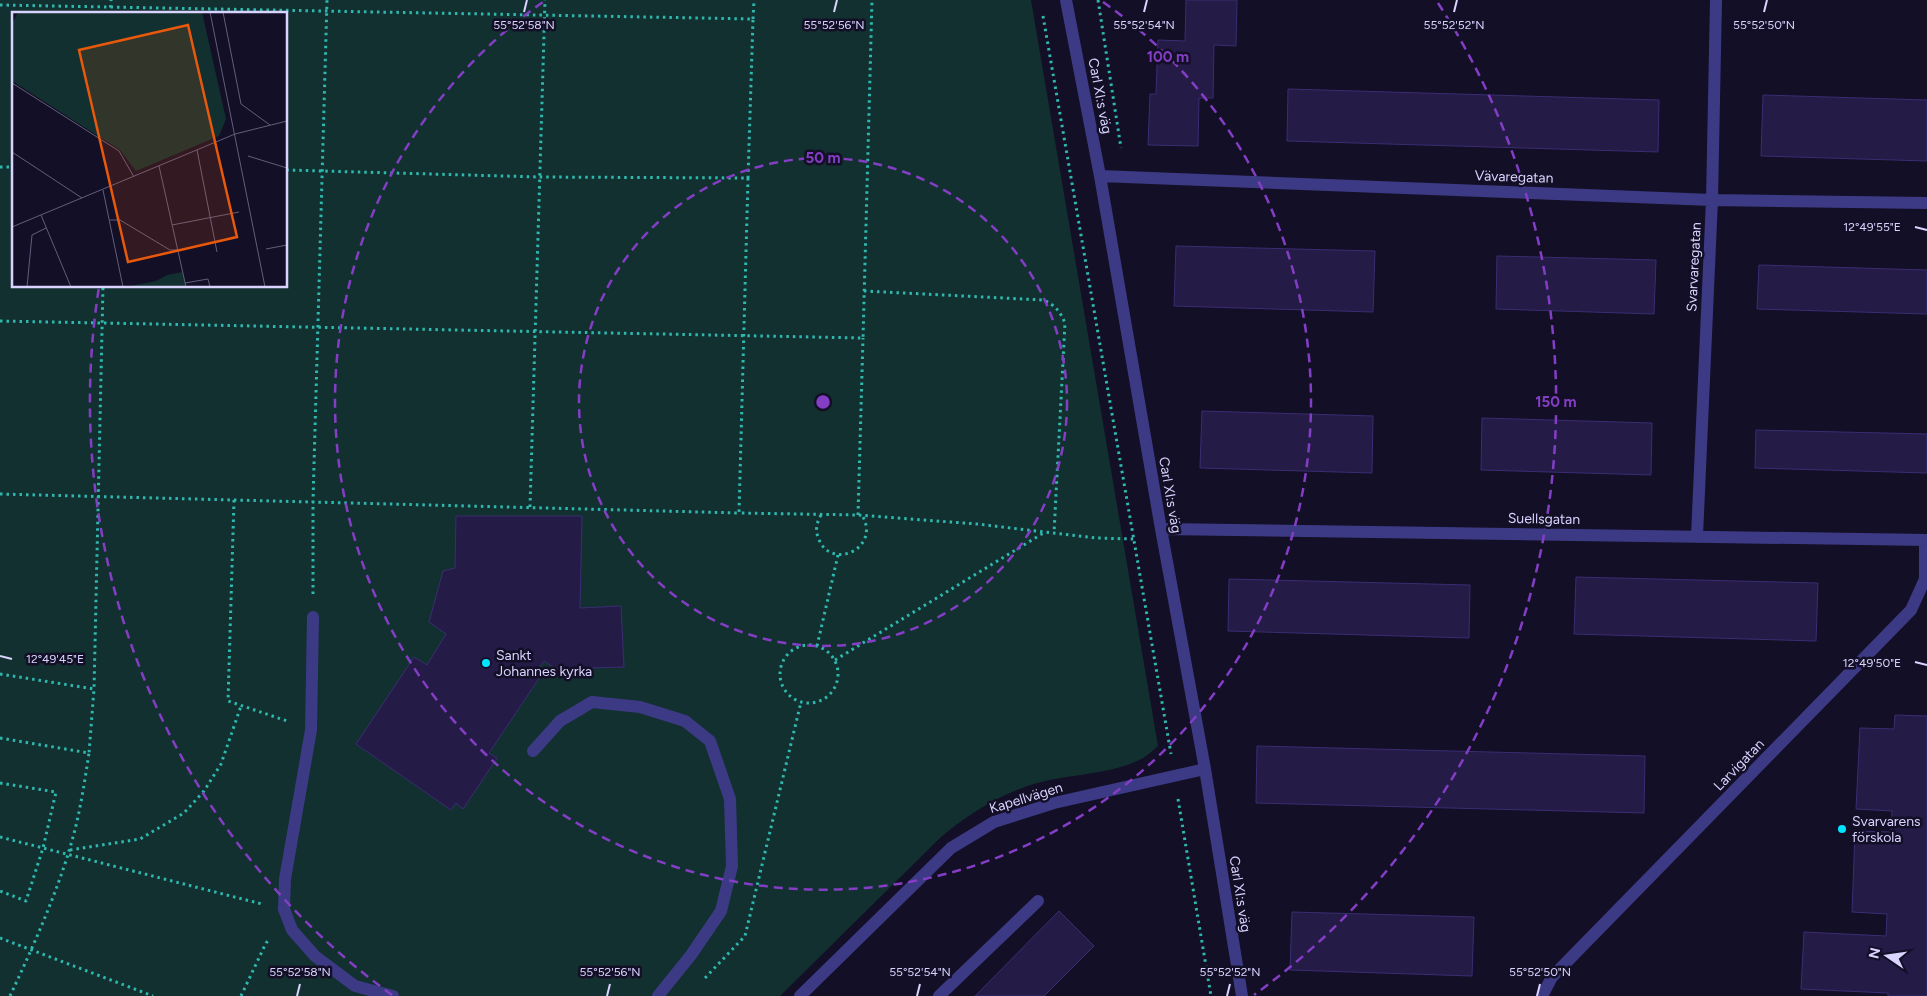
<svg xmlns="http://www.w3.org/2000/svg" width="1927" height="996" viewBox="0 0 1927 996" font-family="Figtree,sans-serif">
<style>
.green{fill:#12302f;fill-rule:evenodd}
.building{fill:#241b47;stroke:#3b2d73}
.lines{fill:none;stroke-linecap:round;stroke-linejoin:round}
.path{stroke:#2fb8b0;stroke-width:3;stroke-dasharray:2.5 4;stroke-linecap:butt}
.minor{stroke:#3d3a85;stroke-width:12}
.ticks{fill:none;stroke:#d9d4ff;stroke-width:2}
.ring{fill:none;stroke:#843dc5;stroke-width:2.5;stroke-dasharray:9 6}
.poi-dot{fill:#00e5ff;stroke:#130f26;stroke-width:2}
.labels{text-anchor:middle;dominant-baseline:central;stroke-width:5;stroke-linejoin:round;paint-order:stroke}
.street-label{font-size:14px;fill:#d9d4ff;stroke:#130f26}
.poi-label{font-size:14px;fill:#d9d4ff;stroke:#130f26;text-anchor:start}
.inset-road{fill:none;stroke:#625e7d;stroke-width:1}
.view{fill:#e8590c;fill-opacity:0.15;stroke:#e8590c;stroke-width:2.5}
.inset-edge{fill:none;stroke:#d9d4ff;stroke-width:2.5}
.ticks-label{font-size:12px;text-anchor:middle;fill:#d9d4ff;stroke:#130f26;stroke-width:5;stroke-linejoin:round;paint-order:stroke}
.centre{fill:#843dc5;stroke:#130f26;stroke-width:2.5}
.ring-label{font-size:15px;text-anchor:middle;font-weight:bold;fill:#843dc5;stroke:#130f26;stroke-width:5;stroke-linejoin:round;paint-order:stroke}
</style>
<rect width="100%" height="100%" fill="#130f26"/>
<path class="green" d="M0 0H1031L1158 746C1153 750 1148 755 1143 758 1114 774 1073 774 1041 782 1003 792 971 812 941 837L780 996H0ZM14 14H286V286H14Z"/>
<path class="building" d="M1186 0H1237L1236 46 1214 45 1213 98H1199L1198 146 1148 145 1150 94H1156L1158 40 1185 41Z
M1288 89 1659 100 1658 152 1287 141Z
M1763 95 1927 100V161L1761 156Z
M1176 246 1375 251 1373 312 1174 306Z
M1497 256 1656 260 1654 314 1496 309Z
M1759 265 1927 270V314L1757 309Z
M1202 411 1373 416 1372 473 1200 468Z
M1482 418 1652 423 1651 475 1481 470Z
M1756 430 1927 434V473L1755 468Z
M456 516H582L580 608 621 606 624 667 556 669 544 661 536 672 540 677 489 753 497 758 463 809 456 803 451 810 356 744 414 657 427 665 446 634 429 622 443 571 455 568Z
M1576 577 1818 583 1816 641 1574 634Z
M1229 579 1470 585 1469 638 1228 631Z
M1895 715 1927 716V996H1888V993L1801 989 1804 932 1886 936 1887 914 1852 912 1855 831 1891 832 1892 811 1856 809 1860 728 1894 729Z
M1257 746 1645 756 1644 813 1256 803Z
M1059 911 1094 946 1044 996H975Z
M1292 912 1474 917 1472 976 1290 970Z"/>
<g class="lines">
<path class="path" d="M1098 0 1121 148
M0 5 753 19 748 178 539 177 286 170
M110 14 111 0
M1043 16 1171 754
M753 19 754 0
M0 167H14
M748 178 739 513 858 515 977 524 1096 538 1134 539
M864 291 1043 300C1055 305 1060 311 1065 323L1054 533
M0 321 863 338 872 0
M0 494 739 513
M234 500 228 701 290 722
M530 507 545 0
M821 515C817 522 815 529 818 537 829 572 882 549 862 515
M858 515 863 338
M313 594V501L327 0
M780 674a29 29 0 1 1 58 0a29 29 0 1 1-58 0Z
M817 646 838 555
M835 660 1045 532
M0 674 94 689 103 286
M0 738 89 753 94 689
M0 783 56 792 43 848 26 901 0 891
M1178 799 1211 996
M0 837 262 904
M70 850 140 839 184 813 204 791 221 764 241 706
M0 938 153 996
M705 978 745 936 801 702
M10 996C32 949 54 900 69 851 79 819 84 786 89 753
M241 996 266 943 270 939"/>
<path class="minor" d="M1066 0 1100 176 1161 529 1205 769 1242 996
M1100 176 1712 200 1927 203
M1161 529 1927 540
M1697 536 1712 200 1716 0
M313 617 311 730 285 879 284 909 292 930 315 956 355 986 393 996
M533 751 560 721 592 702 640 707 685 721 710 741 730 799 732 866 721 911 691 955 658 996
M800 996 951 848 994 822 1054 803 1205 769
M939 996 1038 901
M1542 996 1552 977 1911 610 1925 579V540"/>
</g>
<path class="ticks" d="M524 12 527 0M834 12 837 0M1144 12 1147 0M1454 12 1457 0M1764 12 1767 0M1915 227 1927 230M0 656 12 659M1915 662 1927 665M297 996 300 984M607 996 610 984M917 996 920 984M1227 996 1230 984M1537 996 1540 984"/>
<g class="ring">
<circle cx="823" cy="402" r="244"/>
<path d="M1103 2A488 488 0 1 1 543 2"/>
<path d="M392 995A733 733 0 0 1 99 287M1438 3A733 733 0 0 1 1254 995"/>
</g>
<g class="poi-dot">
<circle cx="486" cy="663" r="5"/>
<circle cx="1842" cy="829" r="5"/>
</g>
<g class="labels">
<g class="street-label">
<text transform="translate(1100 96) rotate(79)">Carl XI:s väg</text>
<text transform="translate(1514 177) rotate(2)">Vävaregatan</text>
<text transform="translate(1694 267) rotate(-87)">Svarvaregatan</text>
<text transform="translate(1170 495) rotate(80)">Carl XI:s väg</text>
<text transform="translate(1544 519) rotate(1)">Suellsgatan</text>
<text transform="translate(1739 765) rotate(-46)">Larvigatan</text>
<text transform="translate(1026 798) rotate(-17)">Kapellvägen</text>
<text transform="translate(1240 894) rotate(81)">Carl XI:s väg</text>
</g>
<g class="poi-label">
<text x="496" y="655">Sankt<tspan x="496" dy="16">Johannes kyrka</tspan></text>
<text x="1852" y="821">Svarvarens<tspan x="1852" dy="16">förskola</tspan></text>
</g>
</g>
<g transform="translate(12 12)">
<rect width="275" height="275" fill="#130f26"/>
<path d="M6 0H190L214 107 207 124 124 159 108 138 0 69V12ZM170 260 174 275H114L144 269 155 263Z" fill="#12302f"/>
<path class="inset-road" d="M198 0 253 275M211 0 229 92 258 113M0 71 107 139 122 165M185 138 205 240M0 140 70 186M236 144 275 156M147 154 174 275M91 178 111 275M29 203 59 275M98 208H108L158 238H166M160 213 227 200M0 215 223 122 275 109M254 237 275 233M173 271 196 267 198 275M15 275 20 223 34 216"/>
<path class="view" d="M176 13 225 225 116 250 67 38Z"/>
<rect width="275" height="275" class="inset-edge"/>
</g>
<g class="ticks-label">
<text x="524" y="29">55°52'58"N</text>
<text x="834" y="29">55°52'56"N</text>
<text x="1144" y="29">55°52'54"N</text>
<text x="1454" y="29">55°52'52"N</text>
<text x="1764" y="29">55°52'50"N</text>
<text x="1872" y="231">12°49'55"E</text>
<text x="55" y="663">12°49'45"E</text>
<text x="1872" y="667">12°49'50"E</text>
<text x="300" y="976">55°52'58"N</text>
<text x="610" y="976">55°52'56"N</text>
<text x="920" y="976">55°52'54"N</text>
<text x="1230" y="976">55°52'52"N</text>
<text x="1540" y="976">55°52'50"N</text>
</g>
<circle cx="823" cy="402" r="8" class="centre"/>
<g class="ring-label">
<text x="1168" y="62">100 m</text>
<text x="823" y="163">50 m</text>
<text x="1556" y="407">150 m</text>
</g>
<g transform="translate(1887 956) rotate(283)" stroke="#130f26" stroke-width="4" paint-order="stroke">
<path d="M0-4L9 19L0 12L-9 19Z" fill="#d9d4ff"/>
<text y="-8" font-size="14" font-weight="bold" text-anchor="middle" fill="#d9d4ff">N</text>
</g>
</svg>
